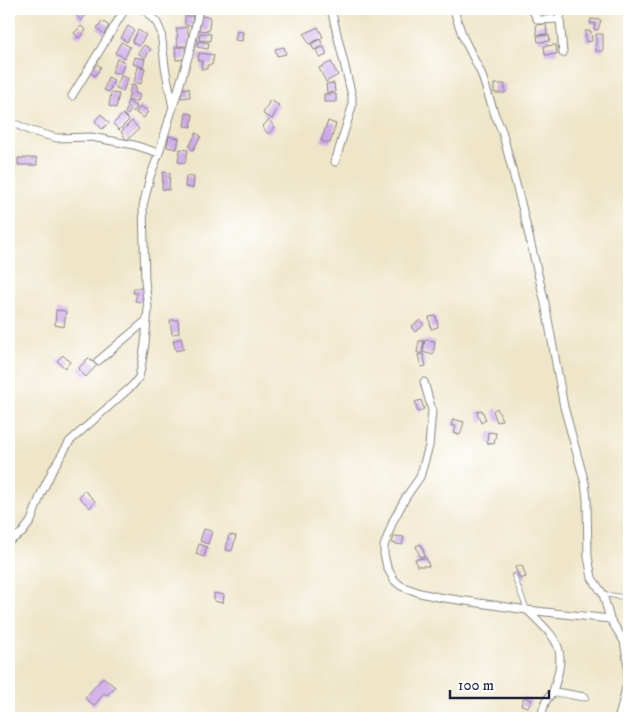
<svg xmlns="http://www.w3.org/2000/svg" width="638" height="727" viewBox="0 0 638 727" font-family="'IM FELL DW Pica',serif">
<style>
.building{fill:#cda7e8}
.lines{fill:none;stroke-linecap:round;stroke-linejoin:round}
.lane-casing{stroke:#888482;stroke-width:5.5}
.street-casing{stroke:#888482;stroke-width:9}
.lane{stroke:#fff;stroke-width:4}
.street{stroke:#fff;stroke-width:7}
</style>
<rect width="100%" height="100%" fill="#fff"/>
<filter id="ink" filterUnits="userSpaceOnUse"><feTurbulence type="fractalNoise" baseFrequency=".02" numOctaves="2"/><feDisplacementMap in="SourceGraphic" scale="10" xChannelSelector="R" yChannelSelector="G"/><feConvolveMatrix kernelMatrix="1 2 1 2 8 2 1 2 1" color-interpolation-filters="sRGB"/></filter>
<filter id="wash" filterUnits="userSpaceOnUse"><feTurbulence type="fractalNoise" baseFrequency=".0096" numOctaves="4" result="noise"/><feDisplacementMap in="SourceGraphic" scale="20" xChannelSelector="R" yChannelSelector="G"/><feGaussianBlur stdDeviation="1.12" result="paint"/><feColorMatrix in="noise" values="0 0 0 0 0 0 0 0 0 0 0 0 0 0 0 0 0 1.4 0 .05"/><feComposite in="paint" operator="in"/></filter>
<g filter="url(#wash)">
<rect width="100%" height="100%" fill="#efe6c9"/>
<g id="blocks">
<path class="building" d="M81 9H87L89 10 81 21 76 15Z
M185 16H193L192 26 185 25Z
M201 16 210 17 209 31 199 30Z
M591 19 601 20 598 30 594 29 595 24 590 23Z
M102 21 109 26 104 34 97 28Z
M546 24 547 34 537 35 536 25Z
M81 26 86 30 79 38 74 33Z
M128 26 134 30 127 42 121 38Z
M187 27 190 45 178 47 176 38 178 37 176 29Z
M318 27 323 37 309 44 304 34Z
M138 30 146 35 139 46 132 42Z
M237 31 243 32 242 41 235 40Z
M585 31H591L592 41 586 42Z
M200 33 211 34 210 41 199 40Z
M596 34H603V51H596Z
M549 35 550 41 538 42 537 36Z
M320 39 323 45 314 50 311 44Z
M198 41 209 43 208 49 197 47Z
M121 42 130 47 125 58 115 53Z
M144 45 151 49 145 58 138 53Z
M556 45 557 54 545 55 544 46Z
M175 47H185L186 59 176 60Z
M284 47 286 54 277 56 275 49Z
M324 47 327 55 320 58 316 50Z
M199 53 214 55 212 65H207V69H201L202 61H198Z
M135 57 145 59 143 67 133 64Z
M117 59 125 62 120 74 112 72Z
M331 62 338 75 326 82 319 68Z
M95 63 101 67 95 76 90 72Z
M138 67 145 68 141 84 134 82Z
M121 76 128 78 123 91 116 88Z
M108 77 114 80 109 92 104 90Z
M334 83 335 92 327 93 326 84Z
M494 84H505V93H494Z
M131 85 136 86 135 93 140 95 138 101 136 100 135 102 128 100Z
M189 88 190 97 181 98V89Z
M111 93 119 94 116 108 109 106Z
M324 94H336V102H324Z
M270 100 279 105 272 119 263 114Z
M128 101 137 107 134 112 131 109 128 115 125 113 128 107 126 105Z
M140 106 148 111 144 118 136 113Z
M186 113 193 114 191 127 184 126Z
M101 114 109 123 102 129 95 121Z
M123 114 129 120 119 130 113 124Z
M269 120 275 127 268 134 262 127Z
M132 121 139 129 127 140 121 132Z
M328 121 336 124 330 143 321 141Z
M196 133 201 136 193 150 189 147Z
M169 136 179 138 177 149 167 147Z
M180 149 188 150 185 163 178 162Z
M18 158H37V165H18Z
M163 172 170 173 169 190 162 189Z
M186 176 194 177 193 188 185 187Z
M134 288H145V296H143L142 302 135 301 137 293H133Z
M56 310 66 311 64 327 55 325Z
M436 316 438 327 431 329 429 317Z
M170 320H178L179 333 172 334Z
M420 320 424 325 415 332 411 327Z
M181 338 184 349 176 351 173 341Z
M425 340 435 341 433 355 423 352Z
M419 341H424L422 353H417Z
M423 354 426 366 421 367 418 355Z
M63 355 70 362 65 368 57 361Z
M88 358 97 365 86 377 78 369Z
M421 400 424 409 418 412 415 402Z
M497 408 502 420 497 422 493 411Z
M482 410 486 420 481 423 477 412Z
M453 419 464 422 460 435 454 433 456 426H451Z
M488 432 496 433 494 444 487 443Z
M84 490 95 501 90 508 79 497Z
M204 529 212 531 208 544 200 541Z
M229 535 236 536 232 551 226 550Z
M394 536 404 537 402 545 392 543Z
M199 544 207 547 204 557 196 554Z
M421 544 425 556 420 557 416 546Z
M426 558 429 566H417L415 559Z
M522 565 526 577 520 579 515 567Z
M214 593 224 595 223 603 214 601Z
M103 677 115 687 107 695 104 693 94 706 85 698Z
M524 697 532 700 528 707 521 705Z"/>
</g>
</g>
<g filter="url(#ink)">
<use href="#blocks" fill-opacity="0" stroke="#888482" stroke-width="1"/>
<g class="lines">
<defs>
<path id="lane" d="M514 576 527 610
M603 594 629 598"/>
<path id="street" d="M144 9 157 23 161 32 165 67 173 108
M331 9 352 96V107L335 162
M454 9 456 17 463 37 481 73 495 115 502 131 522 207 545 303 564 407 585 483 587 499 588 557 592 578 603 594 610 619 624 641 628 666 627 684 620 713 618 718
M532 9 537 19 539 20 560 19 563 53
M560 19 562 9
M72 96 125 9
M9 119 13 123 31 131 57 138 91 137 134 145 159 153
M98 361 147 320
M424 382 432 410 429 446 420 477 406 497 393 521 384 546V554L387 567 394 580 401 586 420 593 438 597 527 610 610 619
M9 541 22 533 31 521 41 494 53 469 70 441 133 385 139 377 141 368 145 344 148 308 145 281 143 206 150 177 159 153 189 54 198 15 195 9
M527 610C560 642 568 648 552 694
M541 718C548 682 558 694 585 697"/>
</defs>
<use href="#lane" class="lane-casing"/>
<use href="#street" class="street-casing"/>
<use href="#lane" class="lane"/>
<use href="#street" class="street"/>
</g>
</g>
<rect width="638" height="727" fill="none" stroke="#fff" stroke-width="30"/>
<path d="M450 690v8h99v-8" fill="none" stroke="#22223b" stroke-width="2.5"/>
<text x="458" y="690" font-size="15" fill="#22223b" stroke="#ffffff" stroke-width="4" paint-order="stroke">100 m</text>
</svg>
